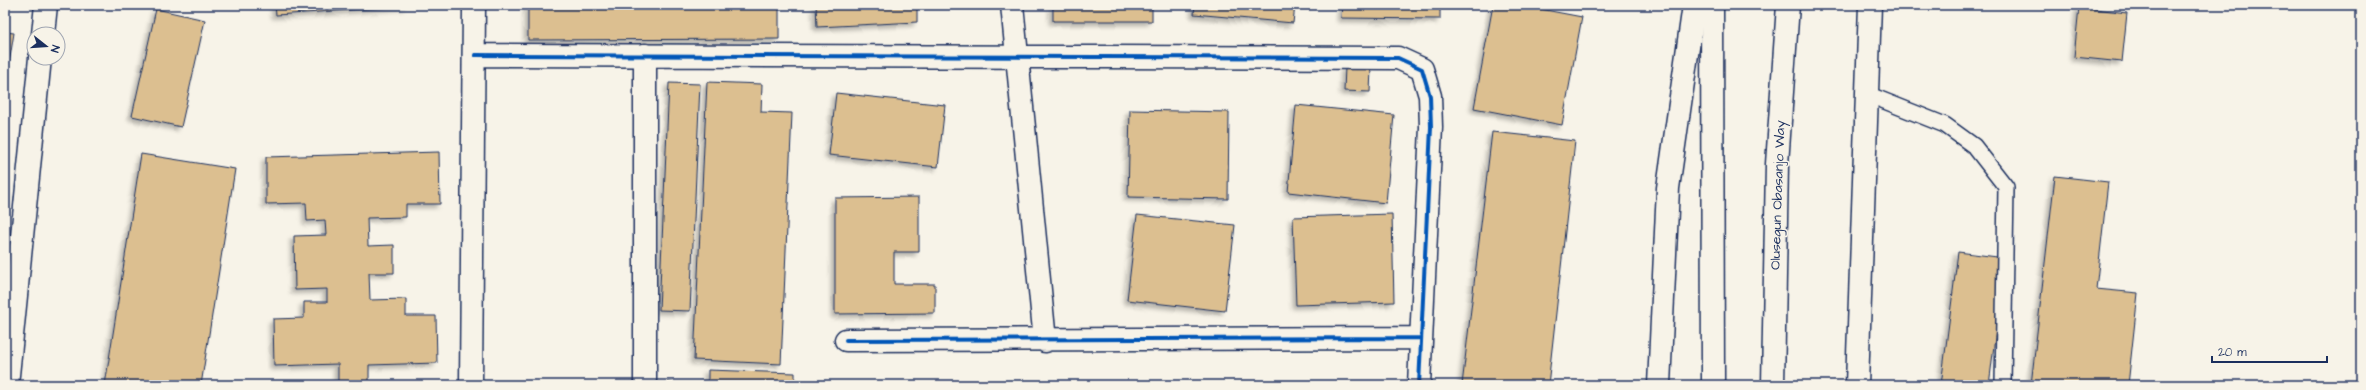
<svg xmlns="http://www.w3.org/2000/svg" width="2366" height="390" viewBox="0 0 2366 390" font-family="'Architects Daughter',sans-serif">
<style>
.building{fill:#dcbf90;stroke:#1b2f5e;filter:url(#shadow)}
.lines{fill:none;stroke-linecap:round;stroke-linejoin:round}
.service-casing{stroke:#1b2f5e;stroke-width:18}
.minor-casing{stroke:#1b2f5e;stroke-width:25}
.secondary-casing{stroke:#1b2f5e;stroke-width:25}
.trunk-casing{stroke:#1b2f5e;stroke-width:25}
.service{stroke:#f7f3e8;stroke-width:15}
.minor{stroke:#f7f3e8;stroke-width:22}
.secondary{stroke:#f7f3e8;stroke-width:22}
.trunk{stroke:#f7f3e8;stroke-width:22}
.cycleway-casing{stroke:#f7f3e8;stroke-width:6}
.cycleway{stroke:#0057b8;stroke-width:4}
.labels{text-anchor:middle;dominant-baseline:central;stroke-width:3;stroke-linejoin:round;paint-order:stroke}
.street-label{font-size:14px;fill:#1b2f5e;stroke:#f7f3e8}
</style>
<defs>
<filter id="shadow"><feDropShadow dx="-3.5" dy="3.5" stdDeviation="2" flood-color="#0004"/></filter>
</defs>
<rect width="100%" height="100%" fill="#f7f3e8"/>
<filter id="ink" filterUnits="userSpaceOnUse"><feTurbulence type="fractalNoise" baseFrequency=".025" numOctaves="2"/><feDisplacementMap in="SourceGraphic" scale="8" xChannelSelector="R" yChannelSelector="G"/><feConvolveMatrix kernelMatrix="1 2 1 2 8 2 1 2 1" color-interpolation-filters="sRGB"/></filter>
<g filter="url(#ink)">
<path class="building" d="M275 5H407V6L276 15Z
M528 5H779V39L528 40Z
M816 5H917V22L817 27Z
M1053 5H1152V21H1053Z
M1195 5H1295L1293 23 1194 14Z
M1342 5H1440V19L1341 18Z
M1493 5H1519L1582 17 1562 125 1474 108Z
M2079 7 2127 13 2122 62 2074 57Z
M156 9 205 20 181 127 132 116Z
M5 32 14 33 5 88Z
M1345 67 1371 69 1370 92 1344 91Z
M707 82 762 84 761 112 792 113 781 364 694 360Z
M669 83 700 84 690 311 659 310Z
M836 93 945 105 938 167 829 155Z
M1296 105 1394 115 1386 203 1288 192Z
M1130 110 1229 112 1228 199 1128 197Z
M1492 132 1575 141 1548 385H1462Z
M439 152 440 204H406V217L367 218 368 246 394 245V273H369L370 300 406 299V316H436L437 363 369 365V385H338V364L274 366 273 319 304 318V302H327V289L295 290 294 236 326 235 325 220 307 221 306 203 266 204V157Z
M141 154 235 169 201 385H105Z
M2055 176 2108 182 2096 289 2138 293 2128 385H2031Z
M919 197V252H894V284H935V313L835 314V198Z
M1392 214 1394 302 1296 305 1293 217Z
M1137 215 1235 225 1225 311 1127 300Z
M1958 252 2005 258 1989 385H1941Z
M708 370 795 373V385H708Z
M667 382 691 384V385H666Z"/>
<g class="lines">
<defs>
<path id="service" d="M1867 94 1945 125 1974 146 2006 187 2003 385"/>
<path id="minor" d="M1012 5 1045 341
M43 34 46 5
M475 55 1398 58 1422 69 1430 96 1431 127 1419 385
M645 55V385
M846 340 1421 338
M7 385 40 58
M471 385 474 5"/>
<path id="secondary" d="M1712 5 1713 385
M1773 385 1777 164 1788 5"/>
<path id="trunk" d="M1659 385 1668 188 1694 5
M1857 385 1870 5"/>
</defs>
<use href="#service" class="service-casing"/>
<use href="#minor" class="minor-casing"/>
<use href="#secondary" class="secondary-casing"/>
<use href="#trunk" class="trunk-casing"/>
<use href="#service" class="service"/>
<use href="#minor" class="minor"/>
<use href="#secondary" class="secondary"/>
<use href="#trunk" class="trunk"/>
<defs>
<path id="cycleway" d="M475 55 1398 58 1422 69 1430 96 1431 127 1419 385
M846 340 1421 338"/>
</defs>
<use href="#cycleway" class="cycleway-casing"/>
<use href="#cycleway" class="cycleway"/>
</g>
</g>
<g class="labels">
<g class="street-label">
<text transform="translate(1778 195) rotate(-88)">Olusegun Obasanjo Way</text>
</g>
</g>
<rect width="2366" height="390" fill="none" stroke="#f7f3e8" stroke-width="20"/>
<rect x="10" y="10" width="2346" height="370" fill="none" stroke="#1b2f5e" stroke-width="1.5" filter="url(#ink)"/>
<g transform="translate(46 46) rotate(107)"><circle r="19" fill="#f7f3e8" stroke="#9fa5b1"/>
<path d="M0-3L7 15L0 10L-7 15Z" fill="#1b2f5e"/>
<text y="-6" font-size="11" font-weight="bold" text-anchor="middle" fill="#1b2f5e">N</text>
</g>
<path d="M2212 356v6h115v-6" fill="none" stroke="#1b2f5e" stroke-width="2"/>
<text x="2218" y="356" font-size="12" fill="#1b2f5e" stroke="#f7f3e8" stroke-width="3" paint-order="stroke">20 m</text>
</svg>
